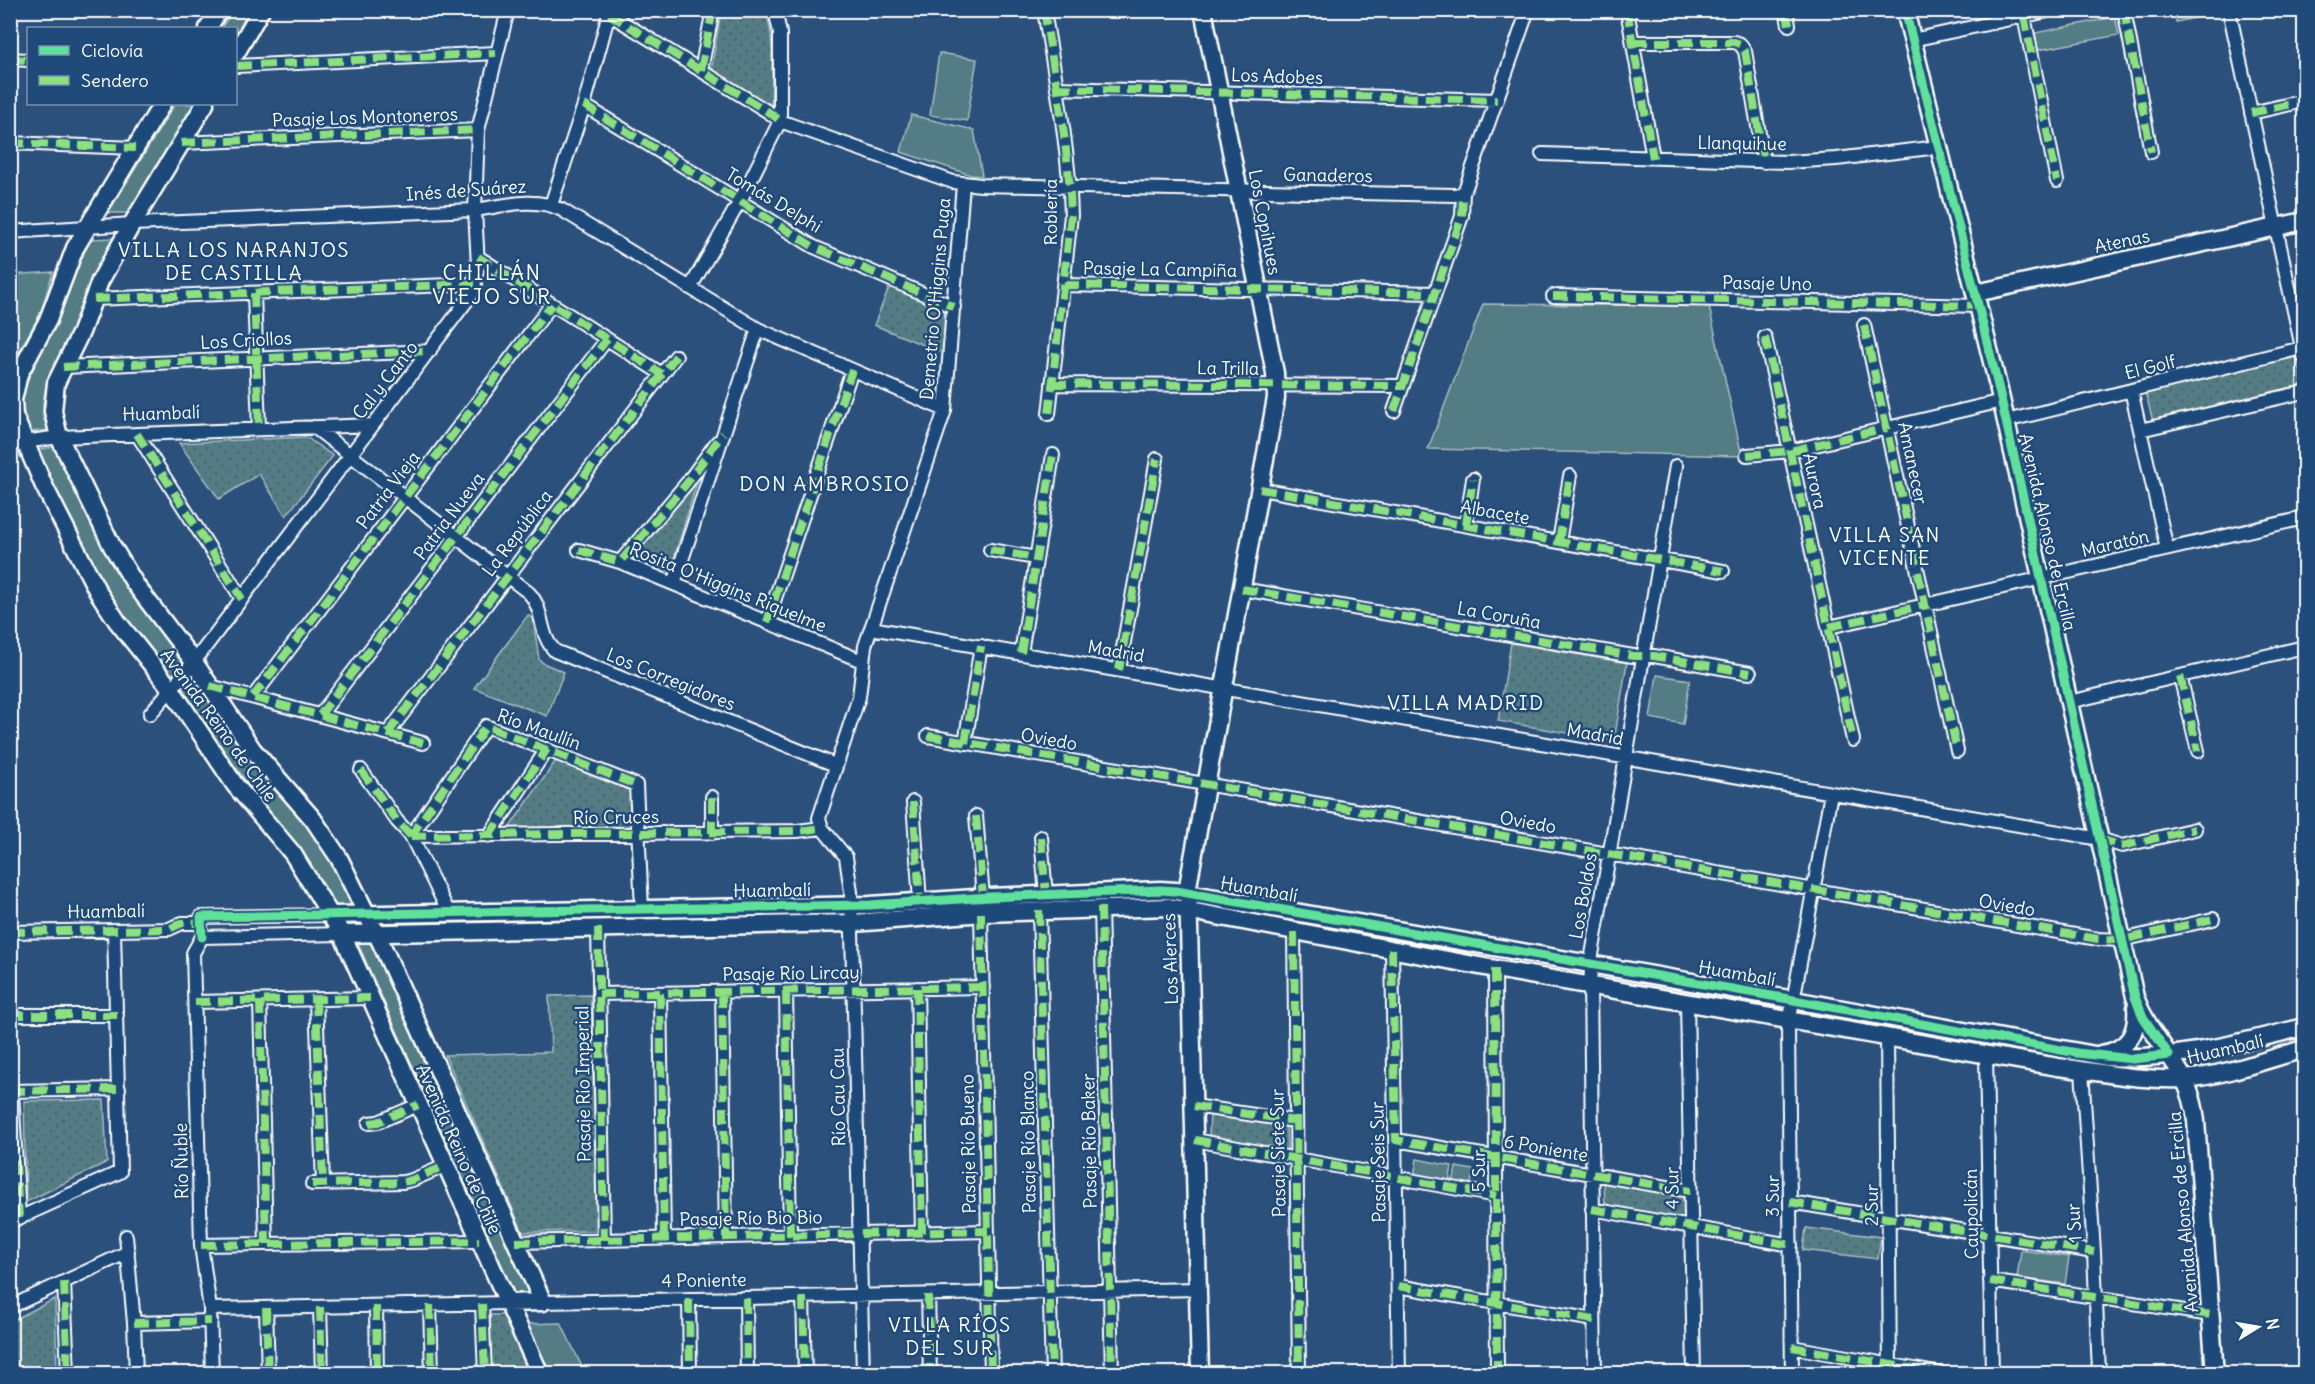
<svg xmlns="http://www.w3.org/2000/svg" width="2315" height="1384" viewBox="0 0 2315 1384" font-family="Delius,sans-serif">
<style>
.green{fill:#537c84;stroke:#a9bec2;stroke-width:1.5}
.park{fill:url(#park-dots);stroke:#a9bec2;stroke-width:1.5}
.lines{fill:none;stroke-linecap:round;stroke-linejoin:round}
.street-casing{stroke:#fff;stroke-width:16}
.secondary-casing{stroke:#fff;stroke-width:21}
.street{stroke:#1f4a7a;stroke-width:12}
.secondary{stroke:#1f4a7a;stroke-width:16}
.quiet{stroke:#8de07e;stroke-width:8;stroke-dasharray:15 8;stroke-linecap:butt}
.cycleway-casing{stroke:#1f4a7a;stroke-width:13}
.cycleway{stroke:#60e19b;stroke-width:9}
.labels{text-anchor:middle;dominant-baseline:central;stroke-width:5;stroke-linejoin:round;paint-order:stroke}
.street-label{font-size:18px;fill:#fff;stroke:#1f4a7a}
.neighbourhood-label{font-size:20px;letter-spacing:1.5px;fill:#fff;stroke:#1f4a7a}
.quarter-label{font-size:21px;letter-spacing:1.5px;fill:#fff;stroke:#1f4a7a}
</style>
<defs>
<pattern id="park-dots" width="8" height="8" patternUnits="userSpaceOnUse" patternTransform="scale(1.5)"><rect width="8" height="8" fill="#537c84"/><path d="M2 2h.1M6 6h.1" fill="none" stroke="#506468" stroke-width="1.8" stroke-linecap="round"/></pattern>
</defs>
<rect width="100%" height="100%" fill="#2c507c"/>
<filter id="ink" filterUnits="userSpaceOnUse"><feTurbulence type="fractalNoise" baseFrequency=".0167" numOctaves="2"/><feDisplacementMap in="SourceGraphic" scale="12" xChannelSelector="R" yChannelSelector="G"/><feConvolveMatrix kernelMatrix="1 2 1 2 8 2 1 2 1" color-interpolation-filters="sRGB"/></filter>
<g filter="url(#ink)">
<path class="green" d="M233 11H253L236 40V28H221Z
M2174 11H2218V13L2176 22Z
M2115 17 2119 35 2038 50 2035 33Z
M939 53 977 59 967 121 930 115Z
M175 104H197L130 213H108Z
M911 115 974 130 982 176 971 175 901 152Z
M115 238 60 363 46 386 43 403V417L48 430 30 432 24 417 22 399 25 385 55 323 71 279 91 239Z
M53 272 40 315 11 365V275Z
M1483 304 1709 306 1742 456 1428 449Z
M54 447 122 576 148 615 185 662 170 677 130 628 105 587 36 450Z
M1657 675 1690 680 1683 724 1650 718Z
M197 677 311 828 338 867 357 906 335 907 297 845 261 801 217 742 183 691Z
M355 937H369L531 1294 515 1295Z
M1417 1159 1452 1166 1449 1183 1414 1176Z
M1456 1167 1474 1170 1470 1187 1453 1184Z
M2021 1250 2069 1257 2065 1284 2017 1278Z
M561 1323 585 1373H549L526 1324Z"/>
<path class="park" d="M721 11H765C776 33 771 84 771 110L711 72Z
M890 285 945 308 943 353 874 325Z
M2297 355 2304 388 2153 422 2145 390Z
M306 437 333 456 286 516 259 474 219 499 179 443Z
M704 459 670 572 627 555Z
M528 615 533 619 539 659 543 663 564 672 547 716 474 688Z
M1511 643 1627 663 1614 741 1498 721Z
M557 759 630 787V831L505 834Z
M591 995 597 1231 523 1232 445 1055 551 1052 549 996Z
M104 1100 107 1162 26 1202 24 1101Z
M1210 1109 1286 1122 1287 1150 1209 1138Z
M1604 1183 1684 1197 1685 1222 1605 1207Z
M1806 1228 1881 1237 1878 1259 1803 1250Z
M55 1299 57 1373H11V1321Z
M490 1315H503L531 1373H491Z"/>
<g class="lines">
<defs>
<path id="street" d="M1044 10C1055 78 1069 147 1071 215L1049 414
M1627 10 1653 158
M1786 10 1789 25
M2124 10 2151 152
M2229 10 2304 357
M609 14 770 113 780 121 953 182 981 185 1454 195 1463 193 1466 187 1528 10
M2024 16 2057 181
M1912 40 2052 10
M1633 42H1734L1740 44 1745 51 1764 162
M10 59 28 60
M236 66 496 53
M701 70 713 10
M1057 88 1497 100
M584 105 814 247 954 307
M2251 113 2304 101
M10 143 135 148
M181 143 478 130
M1542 154 1787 162 1836 159 1939 147
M551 205 584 105 610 10
M10 232 132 224 475 210C504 206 534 196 562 210L758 329 945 410
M478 257 662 374
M1064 285 1435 293
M690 288 740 201 780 121V33L775 10
M254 293 259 429
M1553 296 1980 306
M94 299 475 284
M1864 325 1957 751
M1765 337 1853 740
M63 367 430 351
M1052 384 1403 386
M2131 390 2167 549
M1394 411 1462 216 1463 193
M2006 421 2302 348
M314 427 529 593C545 610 538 634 555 651L835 765
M2140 430 2304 392
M137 434 242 599
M10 449 24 442 59 437 373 425
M1747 455 1790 451 2002 401
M1260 489 1723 571
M1466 525 1473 479
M1559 542 1570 476
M579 550 620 562 862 661
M990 550 1036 558
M620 562 687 483 717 442
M674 584 758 329
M1242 589 1633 656H1654L1750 673
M767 622 852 370
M1829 627 2304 518
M871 628 2100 839 2122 846 2195 829
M1021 653 1053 455
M1119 670 1157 459
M2180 676 2198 751
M210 686 423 743
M253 697 552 304
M2069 702 2304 647
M150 714 194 662 472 294 478 266 475 210 478 130 508 10
M320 715 607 339
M388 733 676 356
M928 736 2098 939 2122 940 2213 919
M965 743 981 646
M361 770 397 821 411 836 449 913
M712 797V833
M913 802 920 902
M976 816 983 897
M411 836 486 726 636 785 642 909
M411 836 797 831 822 828
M489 836 547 749
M1041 837 1046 895
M1101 907 1112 1374
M1039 910 1052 1374
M981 913 991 1374
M201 927V917L331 915
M598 928 604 1240
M10 932 169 929 182 923H201
M1294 932 1299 1374
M202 937 193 953 201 1245 210 1309 212 1374
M202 937 342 934
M1392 949 1399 1374
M1495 969 1497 1374
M917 988 922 1233
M786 991 790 1236
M722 992 726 1237
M660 993 664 1238
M599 994 983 987
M316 1000 323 1184
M260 1001 266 1244
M195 1002 370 998
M1687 1002 1694 1374
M10 1015H117
M1887 1036 1890 1374
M1986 1054 1992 1374
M2082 1070 2094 1252 2099 1374
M10 1091 119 1089
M12 1091 19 1218
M1194 1106 1295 1121
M369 1123 378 1122 418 1105
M1195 1140 1496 1196
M1396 1140 1690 1191
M312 1184 403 1182 412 1180 445 1166
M1790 1202 2094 1252
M1592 1209 1791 1245
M10 1222 120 1172 114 931
M126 1236 134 1323 136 1374
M516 1242 988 1231
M201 1245 479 1241
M1990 1281 2211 1315
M64 1282 68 1374
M1398 1286 1594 1320
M928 1295 930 1374
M803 1297 805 1374
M746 1298 747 1374
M689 1299 690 1374
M543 1302 1199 1289
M482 1304 485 1374
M430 1305 432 1374
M376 1306 377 1374
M10 1307 128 1252
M320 1307 322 1374
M266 1308 268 1374
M210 1309 508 1303
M134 1323 211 1321
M1792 1347 1942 1374
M863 1374 851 892 846 857 822 828 819 818 859 697 865 646 945 410 963 184
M1595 1374 1590 984 1592 955 1676 466
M1792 1374 1788 1029 1831 793"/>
<path id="secondary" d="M1905 10 1999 390 2135 997C2153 1046 2191 1066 2196 1121L2215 1374
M208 28 219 10
M236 53 261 10
M162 104 75 248 48 320 19 374 13 400 14 416 44 486 98 592 117 621 171 689 235 785 293 854 342 934 540 1374
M205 104 132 224 100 281 81 332 56 383 53 411 59 437 112 546 135 584 194 662 253 750 313 819 339 858 381 943 543 1302 508 1303
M1976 293 2304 221
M331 915 870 905 990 897 1160 890 1176 891 1783 998 2106 1057C2173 1061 2240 1043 2304 1027
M342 934 853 923 984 913 1169 907 1495 969 2058 1067C2100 1072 2141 1081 2183 1079 2224 1076 2265 1060 2304 1049
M2101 1054C2129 1050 2138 1032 2136 1007
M1200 1374 1188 886 1276 398 1275 373 1203 10"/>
</defs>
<use href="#street" class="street-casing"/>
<use href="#secondary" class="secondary-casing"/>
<use href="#street" class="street"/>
<use href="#secondary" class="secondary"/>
<path class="quiet" d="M1044 10C1055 78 1069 147 1071 215L1049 414
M1627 10 1653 158
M1786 10 1789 25
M2012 10 2014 19
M2124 10 2151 152
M609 14 770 113 780 121
M2024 16 2057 181
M1633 42H1734L1740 44 1745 51 1764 162
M10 59 28 60
M236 66 496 53
M701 70 713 10
M1057 88 1497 100
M584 105 814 247 954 307
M2251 113 2304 101
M10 143 135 148
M181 143 478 130
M478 257 662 374
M1064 285 1435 293
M254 293 259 429
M1553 296 1980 306
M94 299 475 284
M1864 325 1957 751
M1765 337 1853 740
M63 367 430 351
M1052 384 1403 386
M1394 411 1462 216 1463 193
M137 434 242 599
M1747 455 1790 451 1887 428
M1260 489 1723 571
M1466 525 1473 479
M1559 542 1570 476
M579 550 620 562 687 483 723 433
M990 550 1036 558
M1242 589 1633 656H1654L1750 673
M767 622 852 370
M1829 627 1925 605
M1021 653 1053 455
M1119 670 1157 459
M2180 676 2198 751
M210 686 423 743
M253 697 552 304
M320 715 607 339
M388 733 676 356
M928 736 2098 939 2122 940 2213 919
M965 743 981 646
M361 770 397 821 411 836
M712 797V833
M913 802 920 902
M976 816 983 897
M411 836 797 831 822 828
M411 836 486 726 636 785
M489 836 547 749
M1041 837 1046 895
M2100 839 2122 846 2195 829
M1101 907 1112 1374
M1039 910 1052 1374
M981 913 991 1374
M598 928 604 1240
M10 932 169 929 182 923H201
M1294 932 1299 1374
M1392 949 1396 1140 1690 1191
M1495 969 1497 1374
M917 988 922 1233
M786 991 790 1236
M722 992 726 1237
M660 993 664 1238
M599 994 983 987
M316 1000 323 1184
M260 1001 266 1244
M195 1002 370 998
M10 1015H117
M10 1091 119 1089
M12 1091 19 1218
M1194 1106 1295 1121
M369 1123 378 1122 418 1105
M1195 1140 1496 1196
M312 1184 403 1182 412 1180 445 1166
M1790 1202 2094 1252
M1592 1209 1791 1245
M516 1242 988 1231
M201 1245 479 1241
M1990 1281 2211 1315
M64 1282 68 1374
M1398 1286 1594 1320
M928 1295 930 1374
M803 1297 805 1374
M746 1298 747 1374
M689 1299 690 1374
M482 1304 485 1374
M430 1305 432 1374
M376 1306 377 1374
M320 1307 322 1374
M266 1308 268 1374
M134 1323 211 1321
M1792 1347 1942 1374
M1200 1372 1207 1374"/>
<defs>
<path id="cycleway" d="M202 937 201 917 870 905 990 897 1160 890 1176 891 1783 998 2077 1053 2133 1059 2169 1055 2143 1017 2135 997 1999 390 1905 10"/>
</defs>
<use href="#cycleway" class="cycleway-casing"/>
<use href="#cycleway" class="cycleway"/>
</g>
</g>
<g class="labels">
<g class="street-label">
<text transform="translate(1277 76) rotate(2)">Los Adobes</text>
<text transform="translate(365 117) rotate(-2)">Pasaje Los Montoneros</text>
<text transform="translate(1742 143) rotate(1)">Llanquihue</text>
<text transform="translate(1328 175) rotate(1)">Ganaderos</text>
<text transform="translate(466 190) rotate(-4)">Inés de Suárez</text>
<text transform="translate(774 200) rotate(31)">Tomás Delphi</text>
<text transform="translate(1050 212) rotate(-90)">Roblería</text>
<text transform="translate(1265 222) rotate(79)">Los Copihues</text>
<text transform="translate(2122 241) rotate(-12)">Atenas</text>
<text transform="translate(1160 269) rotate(1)">Pasaje La Campiña</text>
<text transform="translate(1767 283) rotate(1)">Pasaje Uno</text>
<text transform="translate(935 299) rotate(-85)">Demetrio O'Higgins Puga</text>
<text transform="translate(246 340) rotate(-3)">Los Criollos</text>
<text transform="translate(2150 367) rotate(-14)">El Golf</text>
<text transform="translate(1228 368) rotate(1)">La Trilla</text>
<text transform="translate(385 380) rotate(-52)">Cal y Canto</text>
<text transform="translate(161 413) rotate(-2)">Huambalí</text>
<text transform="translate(1913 463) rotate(78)">Amanecer</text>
<text transform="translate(1815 481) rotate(78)">Aurora</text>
<text transform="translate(388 490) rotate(-53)">Patria Vieja</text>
<text transform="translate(1495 512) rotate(10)">Albacete</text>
<text transform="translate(449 516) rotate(-53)">Patria Nueva</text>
<text transform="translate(2048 532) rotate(77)">Avenida Alonso de Ercilla</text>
<text transform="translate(517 533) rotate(-53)">La República</text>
<text transform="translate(2115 543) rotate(-13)">Maratón</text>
<text transform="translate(728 587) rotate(22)">Rosita O'Higgins Riquelme</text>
<text transform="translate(1499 615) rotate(10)">La Coruña</text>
<text transform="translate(1116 651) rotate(10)">Madrid</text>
<text transform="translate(671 679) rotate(22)">Los Corregidores</text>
<text transform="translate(219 725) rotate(54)">Avenida Reino de Chile</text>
<text transform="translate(539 729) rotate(20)">Río Maullín</text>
<text transform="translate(1595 734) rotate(10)">Madrid</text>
<text transform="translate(1049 739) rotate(10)">Oviedo</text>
<text transform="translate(616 817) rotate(-1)">Río Cruces</text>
<text transform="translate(1528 822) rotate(10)">Oviedo</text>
<text transform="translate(1259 889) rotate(10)">Huambalí</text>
<text transform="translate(772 890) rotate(-1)">Huambalí</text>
<text transform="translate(1583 896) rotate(-80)">Los Boldos</text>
<text transform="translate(2007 905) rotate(10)">Oviedo</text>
<text transform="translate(106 911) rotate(-1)">Huambalí</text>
<text transform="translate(1170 959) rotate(-92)">Los Alerces</text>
<text transform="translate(791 973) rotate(-1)">Pasaje Río Lircay</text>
<text transform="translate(1737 973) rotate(10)">Huambalí</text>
<text transform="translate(2225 1049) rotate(-13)">Huambalí</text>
<text transform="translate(583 1084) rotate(-91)">Pasaje Río Imperial</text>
<text transform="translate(838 1097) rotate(-91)">Río Cau Cau</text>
<text transform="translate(1089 1141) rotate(-91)">Pasaje Río Baker</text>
<text transform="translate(1028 1142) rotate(-91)">Pasaje Río Blanco</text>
<text transform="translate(968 1144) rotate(-91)">Pasaje Río Bueno</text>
<text transform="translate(1546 1148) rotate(10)">6 Poniente</text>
<text transform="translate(459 1149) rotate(66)">Avenida Reino de Chile</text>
<text transform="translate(1278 1153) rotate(-91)">Pasaje Siete Sur</text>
<text transform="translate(181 1161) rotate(-91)">Río Ñuble</text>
<text transform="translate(1378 1162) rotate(-91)">Pasaje Seis Sur</text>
<text transform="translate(1478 1171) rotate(-90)">5 Sur</text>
<text transform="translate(1672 1188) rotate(-91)">4 Sur</text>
<text transform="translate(1772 1196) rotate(-90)">3 Sur</text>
<text transform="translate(1871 1205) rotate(-90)">2 Sur</text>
<text transform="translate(2183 1212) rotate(-95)">Avenida Alonso de Ercilla</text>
<text transform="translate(1971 1214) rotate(-91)">Caupolicán</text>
<text transform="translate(751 1218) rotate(-1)">Pasaje Río Bio Bio</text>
<text transform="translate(2074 1223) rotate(-94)">1 Sur</text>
<text transform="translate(704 1280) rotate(-1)">4 Poniente</text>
</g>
<g class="neighbourhood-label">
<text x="234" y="249">VILLA LOS NARANJOS<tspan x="234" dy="23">DE CASTILLA</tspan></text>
<text x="825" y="483">DON AMBROSIO</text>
<text x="1885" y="534">VILLA SAN<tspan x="1885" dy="23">VICENTE</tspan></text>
<text x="1466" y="702">VILLA MADRID</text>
<text x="950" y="1324">VILLA RÍOS<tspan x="950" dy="23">DEL SUR</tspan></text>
</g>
<g class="quarter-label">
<text x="492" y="272">CHILLÁN<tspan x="492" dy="24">VIEJO SUR</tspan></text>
</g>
</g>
<rect width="2315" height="1384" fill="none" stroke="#1f4a7a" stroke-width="36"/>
<rect x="18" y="18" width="2279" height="1348" fill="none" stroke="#fff" stroke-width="2" filter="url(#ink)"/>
<rect x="27" y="27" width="210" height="78" fill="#1f4a7a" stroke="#7992af" stroke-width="1.5"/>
<rect x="39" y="46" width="30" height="9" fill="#60e19b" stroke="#7992af" stroke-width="1.5"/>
<text x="81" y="57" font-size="18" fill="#ffffff">Ciclovía</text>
<rect x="39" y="76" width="30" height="9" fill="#8de07e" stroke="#7992af" stroke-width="1.5"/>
<text x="81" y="87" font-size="18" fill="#ffffff">Sendero</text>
<g transform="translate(2258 1327) rotate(79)" stroke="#1f4a7a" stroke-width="4.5" paint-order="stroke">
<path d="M0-4.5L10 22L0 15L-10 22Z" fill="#ffffff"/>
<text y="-9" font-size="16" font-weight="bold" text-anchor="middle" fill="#ffffff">N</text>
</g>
</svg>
